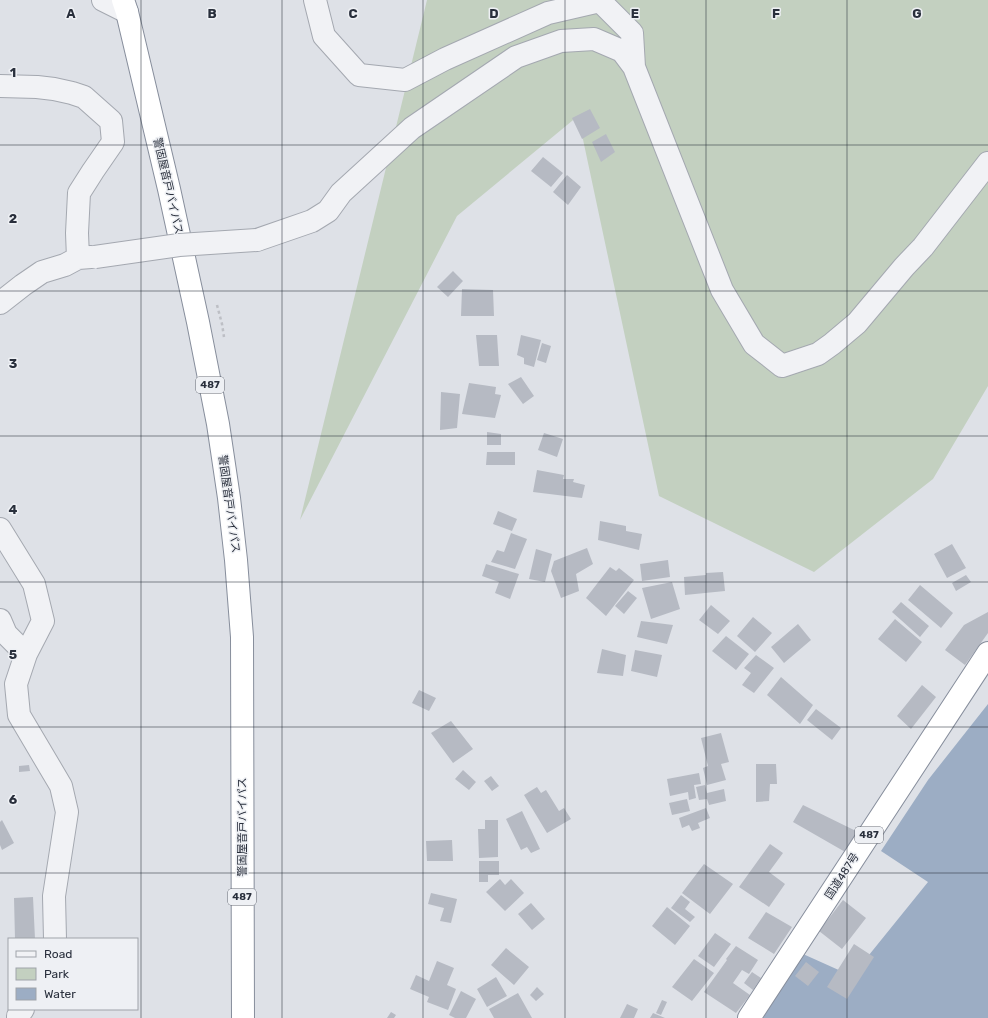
<svg xmlns="http://www.w3.org/2000/svg" width="988" height="1018" viewBox="0 0 988 1018" font-family="Rubik,'Noto Sans JP',sans-serif">
<style>
.green{fill:#c3d0c0}
.water{fill:#9cadc4}
.building{fill:#b6bac3}
.lines{fill:none;stroke-linecap:round;stroke-linejoin:round}
.minor-casing{stroke:#a4a8b0;stroke-width:24}
.highway-casing{stroke:#878e9c;stroke-width:24}
.path{stroke:#bdbfc5;stroke-width:2.5;stroke-dasharray:3 3;stroke-linecap:butt}
.minor{stroke:#f1f2f5;stroke-width:22}
.highway{stroke:#fff;stroke-width:22}
.minor-bridge-casing{stroke:#a4a8b0;stroke-width:24;stroke-linecap:butt}
.minor-bridge{stroke:#f1f2f5;stroke-width:22}
.grid{fill:none;stroke:#292f3c;stroke-width:1;stroke-opacity:0.55}
.labels{text-anchor:middle;dominant-baseline:central;stroke-width:3;stroke-linejoin:round;paint-order:stroke}
.shield{fill:#eef0f4;stroke:#646973;stroke-width:1}
.shield-label{font-size:10px;font-weight:bold;fill:#292f3c}
.street-label{font-size:11px;fill:#292f3c;stroke:#eef0f4}
.grid-label{font-size:13px;text-anchor:middle;font-weight:bold;fill:#292f3c;stroke:#eef0f4;stroke-width:3;stroke-linejoin:round;paint-order:stroke}
</style>
<rect width="100%" height="100%" fill="#dee1e7"/>
<path class="green" d="M427 0H988V386L933 479 814 572 659 496 578 116 457 216 300 520Z"/>
<path class="water" d="M988 704V1018H759L803 954 852 976 928 882 881 851 928 780Z"/>
<path class="building" d="M590 109 600 128 582 139 572 118Z
M606 134 615 152 601 162 592 142Z
M543 157 563 173 551 187 531 171Z
M567 175 581 187 568 205 553 192Z
M453 271 463 281 448 297 437 287Z
M462 289 493 290 494 316H461Z
M476 335H497L499 366H479Z
M521 335 541 340 534 367 524 364V358L517 355Z
M542 343 551 346 546 363 537 360Z
M521 377 534 396 523 404 508 384Z
M469 383 496 387 495 394 501 395 495 418 462 414Z
M441 392 460 394 457 428 440 430Z
M487 432 501 434V445H487Z
M544 433 563 439 557 457 538 450Z
M487 452H515V465H486Z
M537 470 564 475 563 479H574L573 482 585 485 582 498 533 492Z
M498 511 517 519 512 531 493 524Z
M600 521 626 526V531L642 534 639 550 598 540Z
M511 533 527 539 515 569 491 562 497 550 504 552Z
M952 544 966 568 947 578 934 554Z
M587 548 593 564 576 574 579 591 561 598 551 571 554 561Z
M536 549 552 554 545 582 529 579Z
M668 560 670 577 642 581 640 564Z
M486 564 519 574 510 599 495 593 499 582 482 576Z
M610 567 616 571 619 568 634 580 606 616 586 598Z
M723 572 725 591 685 595 684 577 706 575V573Z
M966 575 971 582 956 591 952 583Z
M672 582 680 609 651 619 642 588Z
M920 585 953 613 941 628 908 600Z
M628 591 637 598 624 614 615 606Z
M901 602 929 626 920 637 892 612Z
M711 605 730 621 718 634 699 620Z
M988 612V633L965 665 945 650 964 625Z
M753 617 772 633 755 652 737 636Z
M895 619 922 642 906 662 878 639Z
M641 621 673 625 667 644 637 637Z
M798 624 811 640 784 663 771 647Z
M726 636 749 654 736 670 712 651Z
M602 649 626 655 623 676 597 673Z
M635 650 662 655 657 677 631 671Z
M756 655 774 668 754 693 742 685 751 673 744 668Z
M781 677 813 705 800 724 767 695Z
M922 685 936 697 911 729 897 716Z
M419 690 436 698 429 711 412 703Z
M816 709 841 728 832 740 807 720Z
M451 721 473 749 453 763 431 733Z
M721 733 729 762 721 764 726 780 707 785 703 768 708 766 701 738Z
M756 764H776L777 784H770L769 801 756 802Z
M29 765 30 771 19 772V766Z
M463 770 476 782 469 790 455 779Z
M699 773 701 784 694 785 696 798 689 800 688 792 670 796 667 779Z
M491 776 499 786 492 791 484 781Z
M705 785 707 793 724 789 726 801 709 805 707 799 699 800 696 787Z
M537 787 541 793 546 790 559 811 564 808 571 819 547 833 524 795Z
M687 799 690 811 672 815 669 803Z
M803 805 858 832 847 853 793 822Z
M706 808 710 818 698 823 700 828 692 831 689 825 682 828 679 818Z
M522 811 540 849 531 853 527 847 521 850 506 819Z
M2 820 14 843 2 850 0 845V822Z
M485 820H498V857L479 858 478 829H485Z
M452 840 453 861H427L426 841Z
M770 844 783 853 769 872 785 884 769 907 739 887Z
M479 861H499V875H488V882H479Z
M704 864 733 884 710 914 682 893Z
M500 879 505 885 511 879 524 893 505 911 486 892Z
M431 893 457 899 451 923 440 921 444 908 428 904Z
M681 895 690 902 685 909 695 917 690 922 671 908Z
M33 897 35 939H15L14 898Z
M843 900 866 918 842 949 819 931Z
M531 903 545 919 532 930 518 914Z
M667 907 690 926 675 945 652 926Z
M766 912 792 927 774 954 748 938Z
M715 933 731 944 714 967 698 956Z
M854 944 874 957 847 999 827 987Z
M736 946 758 960 749 974 742 970 733 983 750 995 736 1013 704 992 727 960 726 959Z
M506 948 529 967 514 985 491 965Z
M694 959 714 973 692 1001 672 987Z
M437 961 454 968 447 985 456 989 448 1010 427 1002 429 997 410 989 416 975 429 981Z
M806 962 819 972 808 986 795 976Z
M752 972 761 978 753 990 744 983Z
M496 977 507 996 487 1007 477 989Z
M537 987 544 994 536 1001 530 995Z
M461 991 476 999 466 1018H455L449 1015Z
M518 993 532 1018H494L489 1009Z
M662 1000 667 1002 661 1015 656 1013Z
M627 1004 638 1009 634 1018H620Z
M391 1012 396 1015 394 1018H387Z
M653 1013 665 1018H650Z"/>
<g class="lines">
<defs>
<path id="minor" d="M103 0 127 12
M315 0 324 36 359 75 405 80 445 59 548 13 600 1 632 33 634 67
M0 86 37 87 54 89 72 93 84 97 111 121 113 142 93 171 79 193 77 233 78 258
M257 240 312 221 328 211 341 193 412 128 516 57 561 41 594 39 622 51 634 67 722 290 754 344 782 366 818 354 832 344 857 323 904 267 923 247 988 163
M0 303 23 285 42 272 65 265 78 258 91 257
M0 529 34 584 43 621 26 654 6 634 0 620
M26 654 16 684 19 715 61 786 67 812 54 896 55 939
M18 1018V1016L23 1009"/>
<path id="highway" d="M123 0 127 12 169 189 198 322 218 424 229 498 236 560 242 637 243 1018
M749 1018 988 653"/>
</defs>
<use href="#minor" class="minor-casing"/>
<use href="#highway" class="highway-casing"/>
<path class="path" d="M217 305 222 324 224 337"/>
<use href="#minor" class="minor"/>
<use href="#highway" class="highway"/>
<defs>
<path id="minor-bridge" d="M95 257 179 245 257 240"/>
</defs>
<use href="#minor-bridge" class="minor-bridge-casing"/>
<use href="#minor-bridge" class="minor-bridge"/>
</g>
<path class="grid" d="M141 0V1018M282 0V1018M423 0V1018M565 0V1018M706 0V1018M847 0V1018M0 145H988M0 291H988M0 436H988M0 582H988M0 727H988M0 873H988"/>
<g class="labels">
<g class="shield">
<rect x="196" y="377" width="28" height="16" rx="3"/>
<rect x="855" y="827" width="28" height="16" rx="3"/>
<rect x="228" y="889" width="28" height="16" rx="3"/>
</g>
<g class="shield-label">
<text x="210" y="385">487</text>
<text x="869" y="835">487</text>
<text x="242" y="897">487</text>
</g>
<g class="street-label">
<text transform="translate(168 186) rotate(77)">警固屋音戸バイパス</text>
<text transform="translate(229 504) rotate(82)">警固屋音戸バイパス</text>
<text transform="translate(242 827) rotate(-90)">警固屋音戸バイパス</text>
<text transform="translate(842 876) rotate(-57)">国道487号</text>
</g>
</g>
<g class="grid-label">
<text x="71" y="18">A</text>
<text x="212" y="18">B</text>
<text x="353" y="18">C</text>
<text x="494" y="18">D</text>
<text x="635" y="18">E</text>
<text x="776" y="18">F</text>
<text x="917" y="18">G</text>
<text x="13" y="77">1</text>
<text x="13" y="223">2</text>
<text x="13" y="368">3</text>
<text x="13" y="514">4</text>
<text x="13" y="659">5</text>
<text x="13" y="804">6</text>
</g>
<rect x="8" y="938" width="130" height="72" fill="#eef0f4" stroke="#9fa3aa"/>
<rect x="16" y="951" width="20" height="6" fill="#f1f2f5" stroke="#9fa3aa"/>
<text x="44" y="958" font-size="12" fill="#292f3c">Road</text>
<rect x="16" y="968" width="20" height="12" fill="#c3d0c0" stroke="#9fa3aa"/>
<text x="44" y="978" font-size="12" fill="#292f3c">Park</text>
<rect x="16" y="988" width="20" height="12" fill="#9cadc4" stroke="#9fa3aa"/>
<text x="44" y="998" font-size="12" fill="#292f3c">Water</text>
</svg>
